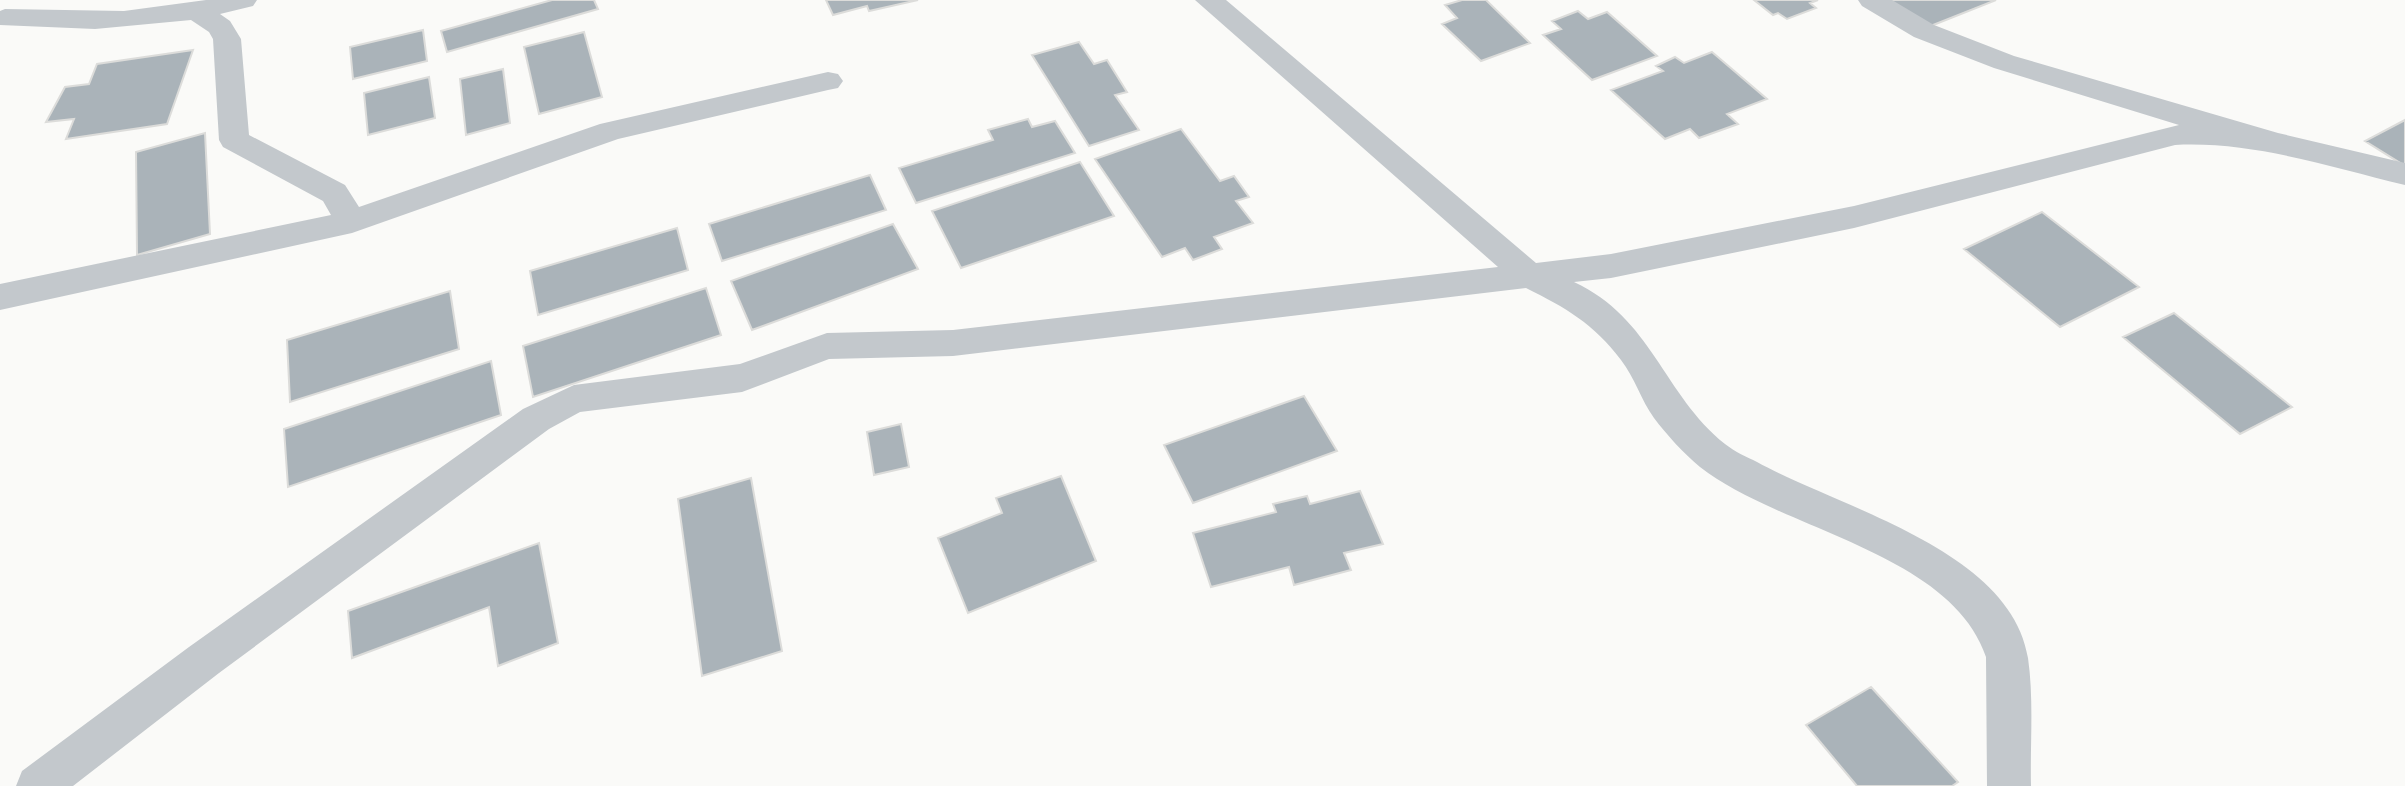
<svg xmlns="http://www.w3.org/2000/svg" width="2405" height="786" viewBox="0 0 2405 786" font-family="'Fira Sans Condensed',sans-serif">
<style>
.building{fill:#aab3b9;stroke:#dcdcda;stroke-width:2}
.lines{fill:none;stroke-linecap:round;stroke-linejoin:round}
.minor{fill:#c3c8cc;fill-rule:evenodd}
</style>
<rect width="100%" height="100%" fill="#fafaf8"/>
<path class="building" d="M552 0H594L598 9 447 52 441 31Z
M826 0H918L869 11 867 6 833 15Z
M1462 0H1486L1530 43 1481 61 1442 24 1457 18 1445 5Z
M1754 0H1818L1810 3 1816 8 1787 19 1778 13 1773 15Z
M1883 0H1996L1923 29Z
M1578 11 1588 19 1607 12 1657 56 1592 80 1543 35 1561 29 1552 21Z
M423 30 427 61 353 79 350 47Z
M584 32 602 97 539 114 524 47Z
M1079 42 1094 64 1107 60 1127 92 1115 95 1139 130 1089 146 1032 55Z
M193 50 167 124 66 139 74 119 46 122 65 87 89 84 97 64Z
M1712 52 1767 99 1727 114 1738 124 1699 138 1690 129 1665 139 1611 90 1663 71 1656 66 1675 57 1684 63Z
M503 69 510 123 466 135 460 79Z
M429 77 435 118 368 135 364 93Z
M1028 119 1032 127 1055 121 1075 153 916 203 899 168 993 140 988 130Z
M2405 120V166L2365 141Z
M1181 129 1220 181 1234 176 1249 197 1236 201 1253 223 1214 237 1222 249 1193 260 1185 248 1162 257 1095 159Z
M205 133 210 234 137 255 136 152Z
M1080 162 1114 216 961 268 932 211Z
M870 175 886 210 722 261 709 224Z
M2042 212 2139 287 2060 327 1964 249Z
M893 224 918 269 752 330 731 281Z
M677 228 688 270 538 315 530 271Z
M706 288 721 335 533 397 523 346Z
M450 291 459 349 290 402 287 340Z
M2174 313 2292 407 2240 434 2123 337Z
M491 361 501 415 288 487 284 429Z
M1304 396 1337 451 1193 503 1164 445Z
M901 424 909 467 874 475 867 432Z
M1061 476 1096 561 968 613 938 538 1002 513 996 498Z
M751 478 782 651 702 676 678 499Z
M1360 491 1383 544 1344 553 1351 570 1294 585 1289 567 1211 587 1193 533 1276 512 1273 504 1307 496 1310 504Z
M539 543 558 643 498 666 489 607 352 658 348 611Z
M1871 687 1958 782 1952 786H1857L1806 725Z"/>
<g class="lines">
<path class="minor" d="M206 0H257L253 6 220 14 230 21 241 39 249 135 345 185 359 207 600 124 828 72 838 74 843 81 838 88 828 90 618 139 352 233 0 310V284L331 215 323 201 223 147 219 140 213 39 209 32 191 20 95 29 0 25V11L5 9 124 11Z
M1195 0H1226L1536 263 1611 254 1854 206 2179 125 1994 68 1914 37 1862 6 1858 0H1892L1934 25 2014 56 2278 133 2405 163V185C2330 167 2253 141 2175 145L1854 228 1611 278 1574 282C1652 318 1663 394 1725 444 1735 452 1747 457 1757 462 1840 508 2011 550 2028 658 2034 699 2030 745 2031 786H1987L1986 657C1951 552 1780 530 1700 467 1684 454 1666 434 1654 418 1641 400 1635 378 1621 360 1593 323 1566 308 1526 288L953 356 829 359 742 392 580 412 549 429 219 673 73 786H16L22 771 189 647 523 409 574 385 740 364 827 333 953 330 1498 267Z"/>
</g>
</svg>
